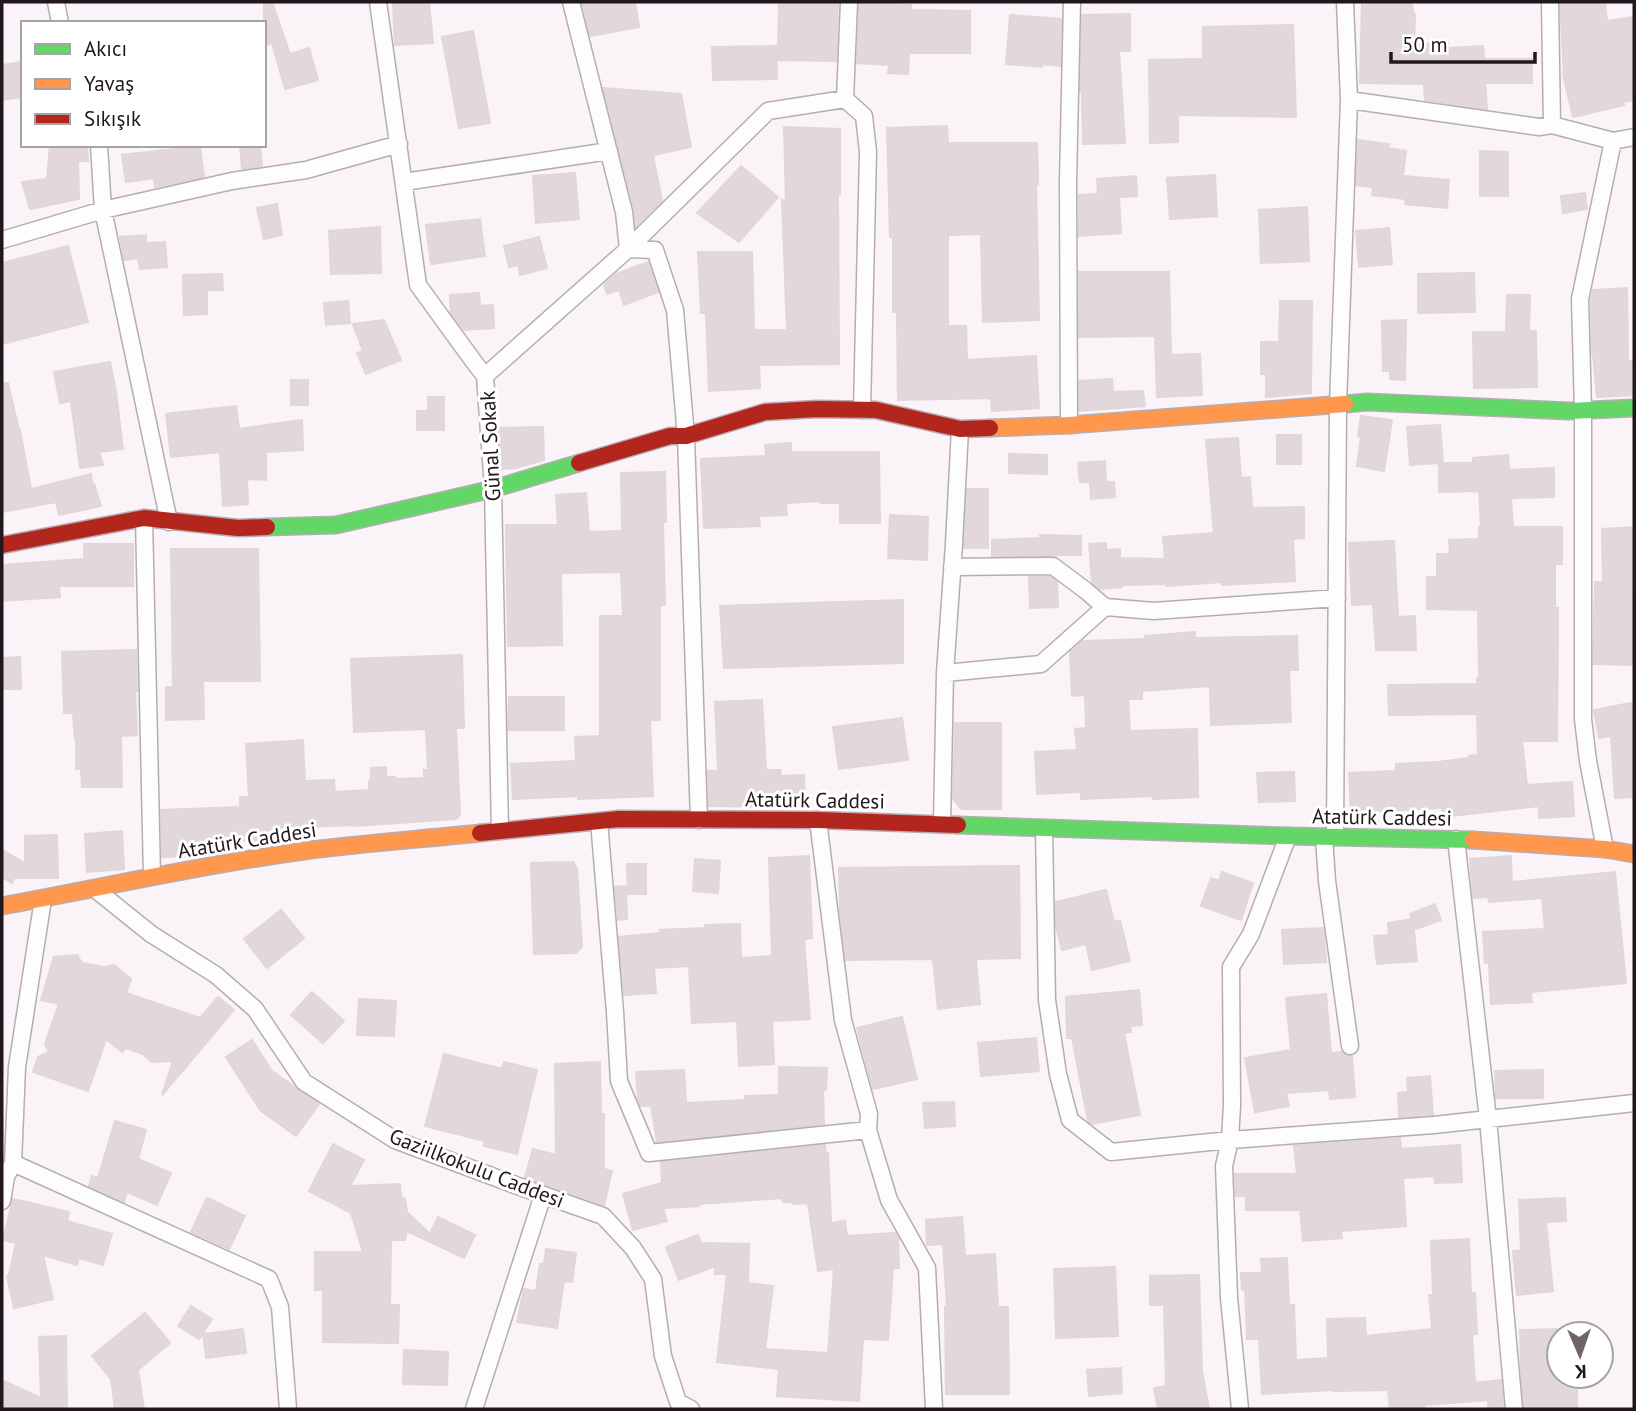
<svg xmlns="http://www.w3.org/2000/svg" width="1636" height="1411" viewBox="0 0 1636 1411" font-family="'PT Sans',sans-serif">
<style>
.building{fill:#e2d8db;stroke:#e1d6d9;stroke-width:2}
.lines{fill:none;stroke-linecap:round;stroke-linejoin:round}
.street-casing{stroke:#b5adb2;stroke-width:19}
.fast-casing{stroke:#b5adb2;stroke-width:19}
.slow-casing{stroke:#b5adb2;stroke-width:19}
.jam-casing{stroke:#b5adb2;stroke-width:19}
.street{stroke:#fefdfe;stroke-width:16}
.fast{stroke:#63d668;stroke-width:16}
.slow{stroke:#ff974d;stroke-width:16}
.jam{stroke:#b3261e;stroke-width:16}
.labels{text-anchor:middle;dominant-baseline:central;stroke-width:6;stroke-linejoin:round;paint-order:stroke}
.street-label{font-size:21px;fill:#22171e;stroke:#fff}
</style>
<rect width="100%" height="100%" fill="#faf3f7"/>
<path class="building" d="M264 2H272L290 54 309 48 318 80 285 89 272 43 264 46Z
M393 2H429L433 43 395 45Z
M582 2H635L639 27 590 36Z
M779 2H838L836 61 778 60Z
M859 2H894V4L911 5V10L970 11V53H909L908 74 888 73 889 65 857 63Z
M1362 2H1412L1413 14H1415L1414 45 1448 42V48L1483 46 1484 59H1532V83H1485L1487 109 1425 100 1424 84 1360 83Z
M1560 2H1605L1607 21 1634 17V100L1623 102 1624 105 1573 117 1563 74H1564Z
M1130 14V51H1119L1125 143 1083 144 1082 92H1080L1082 15Z
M1010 15 1061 19 1060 66 1042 64V67L1006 64Z
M1293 25 1296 117 1178 115V142L1150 143 1149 60 1203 59V27Z
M473 31 490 123 459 128 442 37Z
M776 46 777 79 713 80 712 47Z
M23 62V97L2 100V65Z
M603 88 681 94 691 147 653 155 662 201 636 226 634 209Z
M947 126 948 143H1037L1038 184H1036L1039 320 983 322 981 234 948 235V326H966L967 360 1036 356 1039 408 992 411 991 398 898 400 897 312H893V237H890L887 128Z
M784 127 840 129V194H838L839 364 759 365 760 388 709 391 706 313H701L698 252H752L754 330H787L782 200 786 204Z
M1358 140 1389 144 1388 148 1406 151 1403 176 1449 180 1447 208 1405 204 1406 199 1372 195 1373 187 1356 185Z
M50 145H87L88 161H78L79 199 30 209 22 182 47 179Z
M240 145H260L262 166 242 169Z
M200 146 204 177 155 187 154 178 126 182 122 155Z
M1480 151 1508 152V196H1480Z
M741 166 778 197 739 242 697 213Z
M575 173 579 219 536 223 533 176Z
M1215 175 1217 216 1170 219 1167 178Z
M1136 176 1137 196 1119 197 1121 233 1079 236V195L1098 194 1097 179Z
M1585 193 1587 209 1563 213 1561 196Z
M277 204 282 235 264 239 257 208Z
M1307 207 1309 261 1261 263 1259 210Z
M480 219 485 256 431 264 426 225Z
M380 227 381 273 331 274 329 231Z
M1389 228 1392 264 1359 267 1356 231Z
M146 235V243L165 242 167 267 140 269 138 258 124 260 120 237Z
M539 237 547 268 520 275 518 265 509 267 504 246Z
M68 246 88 322 2 344V263Z
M648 262 658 292 624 305 619 290 607 294 604 285 616 274Z
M1079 272H1169L1171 355 1200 354 1202 395 1157 397 1155 336 1079 337Z
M1474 273 1475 312 1418 313V274Z
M222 274 223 290H207V314L184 315 183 275Z
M1627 288 1628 361H1633L1634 395 1597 397 1593 354H1592L1591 300 1593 290Z
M479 293 480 306 493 305 494 328 464 330 451 313 450 295Z
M1507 295H1530L1529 331H1536L1537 387 1474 388 1473 332H1506Z
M348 301 350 323 326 325 324 303Z
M1280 301H1312L1311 393 1266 397V374H1261V342H1279Z
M384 320 401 360 366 374 357 353 363 351 353 324Z
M1406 320 1405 380 1390 379V371H1383L1382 321Z
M110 362 116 392 123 449 99 452 103 465 80 468 71 401 60 403 54 372Z
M1112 379 1113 392 1143 391 1145 406 1079 411V381Z
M291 380H308V405H291Z
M2 383H8L19 430H20L31 489 91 474 92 484H94L101 506 59 515 56 502 2 512Z
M428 397H444V430H417V411H428Z
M236 406 239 429 302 420 303 450 266 452V480L247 479 248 504 223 506 220 452 171 457 166 414Z
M1361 416 1392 420 1384 471 1357 466 1361 437 1358 436Z
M1440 425 1443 463H1473V458L1508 455 1509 470 1554 468V497L1511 498 1513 527H1562V564H1555V608H1558L1557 741H1522L1527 785 1572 782 1574 816 1539 818V806L1443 817 1442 808 1351 813 1349 773 1396 771V764L1438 762 1469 758V756L1478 755 1477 714 1389 715 1388 685 1477 684V678H1479L1478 610 1427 609V577H1437V554H1450L1449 540 1479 539V527H1481L1479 491 1439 492V463L1410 465 1407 427Z
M543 427 544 460 516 468 502 469 500 428Z
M1277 435H1301V464H1277Z
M1238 438 1241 478 1250 477 1252 508 1304 507V538L1293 539 1295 581 1222 585V582L1167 586V584L1122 585V587L1100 589 1092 582 1089 544 1106 543V550L1120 549V558L1165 559 1163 537 1214 533 1206 440Z
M791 443V452H879L880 523H840V503H821V501L786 503 787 515 759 516 760 526 704 528 701 459 766 456 765 445Z
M1009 454 1047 455V474L1009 473Z
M1105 461 1106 482H1114L1115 497 1091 499 1090 482H1080L1078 463Z
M665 472 666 522H663L665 605H660V720H650L653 796 578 799V796L513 799 511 764 576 761 575 737 600 736V616H623L621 572 561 573 562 645 508 646 506 525H558L556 495 586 493 589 532 622 531 621 473Z
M967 489H988V548H964Z
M890 515 928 517 927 560 888 558Z
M1634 527 1632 665 1593 664 1595 582H1603L1602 529Z
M1040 535 1081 536V555H1056V556H992V540L1040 538Z
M1394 541 1398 617 1415 616 1416 650H1376L1373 604 1352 605 1349 543Z
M84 544H133V586H59L60 597 2 601V565L84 559Z
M171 549H258L260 681H203L204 719 166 720V687H173Z
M1029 577H1050L1057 582 1058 607 1030 608Z
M903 600V663L724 668 720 606Z
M1195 632V638L1297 636 1298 670H1289L1291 722 1211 725 1210 686 1142 691V699H1128L1130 731 1197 729 1198 797 1153 799V796L1081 799V792L1037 794 1035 752 1077 750 1075 729 1086 728 1085 695 1072 696 1070 652 1083 641 1145 639V636Z
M136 650 137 691H135L137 735 121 736 122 787H82L81 769H76V739H75L73 713H64L62 652Z
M462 655 464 728H456L460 815 456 819 356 826V825L274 828V840L232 841V850L190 856 162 857 161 810 240 807V797H249L246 744 303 740 305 781 334 780 335 792 369 790V781L371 780V768L386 767V777H395L396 779 424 778V770H428L426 729 354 732 351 659Z
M20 657 21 689H2V658Z
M509 697H564V730H508Z
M762 700 766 770H780L781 776 804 775 805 803 781 804V807L709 806 708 771H718L715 702Z
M1631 703 1634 719V797L1615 798 1611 736 1599 738 1594 710Z
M902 718 908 760 839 769 833 727Z
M955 723H1001V809H961L953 799Z
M1294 772 1295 801 1259 802 1257 773Z
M122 831 124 869 87 872 85 834Z
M57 835 58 878H14L12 883 2 877V850L25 863V836Z
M809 856 812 938 804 939 810 1019 772 1021 774 1064 739 1066 737 1021 692 1023 689 966 654 968 656 993 624 995 619 937 660 933V930L705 928V925L740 924 741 958 772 956 769 858Z
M1511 856 1512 882 1615 872 1626 983 1531 992 1532 1002 1491 1004 1489 962 1485 963 1483 932 1545 929 1542 898 1489 902 1488 897 1473 898 1470 859Z
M695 859 720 861 718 893 693 891Z
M573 862 577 869 582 947 576 953 534 954 531 863Z
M627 864H646V894H628Z
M1019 866 1020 958 976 959 980 1004 938 1009 933 959 846 960 840 912 839 868Z
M1222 872 1253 883 1241 920 1201 906 1211 878 1219 881Z
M626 886 627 919 618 920 615 887Z
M1106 890 1114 922 1120 921 1130 961 1092 970 1086 944 1062 950 1056 926V902Z
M1435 904 1441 920 1416 929 1413 921 1417 961 1377 964 1374 936 1389 935 1388 923 1412 919 1410 914Z
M281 910 304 938 267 968 244 939Z
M1323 928 1326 962 1284 964 1282 930Z
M77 955 82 963 104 967 114 965 131 979 126 993 200 1018 218 997 234 1010 162 1095 173 1061 151 1062 143 1054 126 1048 122 1052 106 1039 88 1091 33 1072 38 1057 49 1052 45 1044 59 1004 41 1000 54 957Z
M1139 990 1142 1025 1130 1026 1131 1032 1124 1033 1140 1115 1092 1124 1088 1121 1072 1038H1067L1066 997Z
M312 992 344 1021 323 1043 291 1015Z
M1326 994 1331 1053 1342 1052 1347 1056H1352L1355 1097 1330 1099 1329 1090 1286 1093 1289 1106 1255 1112 1245 1058 1291 1050 1286 998Z
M359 999 396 1001 394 1036 357 1035Z
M902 1017 917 1079 873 1089 857 1028Z
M1036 1038 1039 1071 981 1076 978 1043Z
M252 1040 272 1071 319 1104 296 1136 260 1110 226 1057Z
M444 1054 502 1069 504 1062 537 1070 517 1154 484 1146 485 1141 425 1126Z
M600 1062 601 1114H604V1169L612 1171 604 1205 525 1177 533 1149 556 1155 555 1064Z
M779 1067 827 1068 826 1090H823L824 1124 657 1142 651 1106H641L638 1099 636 1072 684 1070 686 1103 746 1100 745 1096 779 1095Z
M1543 1070V1098H1496L1495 1071Z
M1430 1076 1433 1115 1399 1117 1398 1093 1408 1092 1407 1078Z
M954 1102 955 1126 925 1128 923 1103Z
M115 1121 146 1130 138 1159 171 1173 157 1205 127 1192 124 1202 89 1186 92 1176 98 1178Z
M1400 1138 1401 1149 1460 1145 1462 1182 1435 1183 1434 1176 1403 1178 1406 1226 1341 1231 1342 1238 1303 1241 1300 1210H1246V1196H1236L1235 1174H1297L1294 1146Z
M333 1144 364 1160 350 1186 400 1184 401 1197 405 1199 407 1212 430 1234 438 1217 475 1235 464 1258 407 1231 405 1240H391L390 1305H399L398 1343 323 1342V1290H315V1252H363L351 1213 309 1191Z
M825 1145 826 1153H828L831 1223 845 1221 847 1236 895 1233 898 1237 899 1268H893L888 1340 863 1339 859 1401 777 1396 779 1369 717 1362 727 1274H715V1266L679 1280 666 1247 698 1235 701 1243 749 1244 748 1283 773 1286 765 1349 828 1353 834 1269 818 1271 808 1203 793 1204 792 1202H783L782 1198 698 1204 699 1206 663 1208 667 1221 633 1230 623 1194 662 1183 661 1162Z
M207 1198 245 1216 229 1249 191 1232Z
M1565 1198 1566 1221 1546 1222 1553 1291 1517 1295 1513 1251 1521 1250 1519 1200Z
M13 1199 69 1212 67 1221 112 1234 103 1265 79 1258 77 1265 43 1255 53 1299 14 1308 7 1276 9 1275 16 1243 3 1240Z
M962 1217 965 1256 995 1254 998 1307H1008L1009 1394H946L945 1307H947L943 1244 927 1245 926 1220Z
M1469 1239 1471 1293H1475L1477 1334H1472L1475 1383 1501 1380 1503 1409H1488V1400L1424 1405 1425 1409H1390L1388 1390 1333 1391V1390L1262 1394 1259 1339H1247L1245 1289 1242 1290 1241 1273H1262L1261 1259 1287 1258 1289 1305H1294L1296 1360 1328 1358 1327 1319 1365 1318 1366 1336 1432 1329 1429 1295H1433L1431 1241Z
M546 1249 576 1253 572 1282 564 1281 557 1328 517 1322 524 1289 536 1291 540 1264H544Z
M1115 1267 1118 1336 1056 1338 1054 1269Z
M1199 1275 1202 1371 1209 1409H1158L1154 1388 1166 1386 1164 1305H1150V1276Z
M191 1306 212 1319 199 1339 178 1326Z
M145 1313 170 1343 138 1370 144 1409H115L111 1379 92 1356Z
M243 1329 246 1353 206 1358 203 1334Z
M1559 1329V1376H1577V1409H1524L1521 1368 1520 1330Z
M66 1336 67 1409H2V1380L41 1398 39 1337Z
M404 1350 448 1352 447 1385 403 1384Z
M1121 1368 1122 1393 1089 1396 1087 1370Z"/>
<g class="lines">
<defs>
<path id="street" d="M56 2 60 23
M378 2 418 285 474 362 485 376 493 489 500 831
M1550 2 1552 125
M845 99 849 2
M1349 100 1539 127 1552 125 1613 141 1634 137
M99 145 103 210 169 522
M404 182 609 151
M2 240 103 210 232 181 306 170 399 144
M485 376 628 249 624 212 571 2
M1069 425 1068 181 1072 2
M144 518 152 876
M952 567 1053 566 1085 590 1105 607 1154 611 1337 598
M945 673 1041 664 1105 607
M699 820 686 436 675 310 655 250 628 249 768 111 845 99 864 116 868 152 862 410
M818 820 843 1020 869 1114 868 1130 889 1200 927 1268 934 1409
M599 821 615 1012 619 1081 649 1153 868 1130
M942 824 945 673 954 544 960 429
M1044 828 1047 1000 1058 1074 1070 1120 1111 1152 1230 1140 1434 1125 1634 1103
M1324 837 1327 881 1350 1046
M1335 837 1338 405 1349 100 1345 2
M1456 839 1488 1119 1514 1409
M1605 849 1588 761 1583 719V410L1580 299 1613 141
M95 889 151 934 216 975 255 1009 304 1082 395 1140 518 1186 603 1216 633 1248 653 1279 663 1356 678 1402 691 1409
M13 1163 269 1279 280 1307 288 1409
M2 1201 6 1177 13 1163 17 1067 43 899
M474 1409 543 1195
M1240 1409 1229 1298 1224 1166 1230 1140 1232 1105 1231 967 1251 934 1288 836"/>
<path id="fast" d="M1345 404 1367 402 1569 411 1634 408
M267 527 336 525 493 489 579 463
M958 825 1288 836 1473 840"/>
<path id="slow" d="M990 428 1069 425 1345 404
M1473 840 1605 849 1634 854
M2 906C105 887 207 864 311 850 367 843 424 839 480 833"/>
<path id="jam" d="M579 463 670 436H686L765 412 817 409 876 410 960 429 990 428
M2 545 144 518 238 528 267 527
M480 833 619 819 818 820 958 825"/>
</defs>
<use href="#street" class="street-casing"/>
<use href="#fast" class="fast-casing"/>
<use href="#slow" class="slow-casing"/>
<use href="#jam" class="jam-casing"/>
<use href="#street" class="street"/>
<use href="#fast" class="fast"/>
<use href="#slow" class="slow"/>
<use href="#jam" class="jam"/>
</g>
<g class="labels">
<g class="street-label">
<text transform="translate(490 446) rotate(-93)">Günal Sokak</text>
<text transform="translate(815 800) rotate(1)">Atatürk Caddesi</text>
<text transform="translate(1382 817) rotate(1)">Atatürk Caddesi</text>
<text transform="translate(247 840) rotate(-9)">Atatürk Caddesi</text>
<text transform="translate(477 1168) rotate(21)">Gaziilkokulu Caddesi</text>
</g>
</g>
<rect width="1636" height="1411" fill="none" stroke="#22171e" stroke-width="7"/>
<rect x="21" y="21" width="245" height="126" fill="#ffffff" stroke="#a7a2a5" stroke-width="2"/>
<rect x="35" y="44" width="35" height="10" fill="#63d668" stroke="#a7a2a5" stroke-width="2"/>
<text x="84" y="56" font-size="21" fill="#22171e">Akıcı</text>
<rect x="35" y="79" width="35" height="10" fill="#ff974d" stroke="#a7a2a5" stroke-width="2"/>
<text x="84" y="91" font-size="21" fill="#22171e">Yavaş</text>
<rect x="35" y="114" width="35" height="10" fill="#b3261e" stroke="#a7a2a5" stroke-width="2"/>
<text x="84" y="126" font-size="21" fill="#22171e">Sıkışık</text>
<g transform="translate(1580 1355) rotate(178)"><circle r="33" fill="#ffffff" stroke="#a7a2a5" stroke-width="2"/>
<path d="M0-5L12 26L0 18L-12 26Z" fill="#6e646a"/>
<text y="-10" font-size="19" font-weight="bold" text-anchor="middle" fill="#22171e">K</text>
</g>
<path d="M1391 52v10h144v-10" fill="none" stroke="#22171e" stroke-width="3.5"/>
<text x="1402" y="52" font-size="21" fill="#22171e" stroke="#ffffff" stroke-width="5" paint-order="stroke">50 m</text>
</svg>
